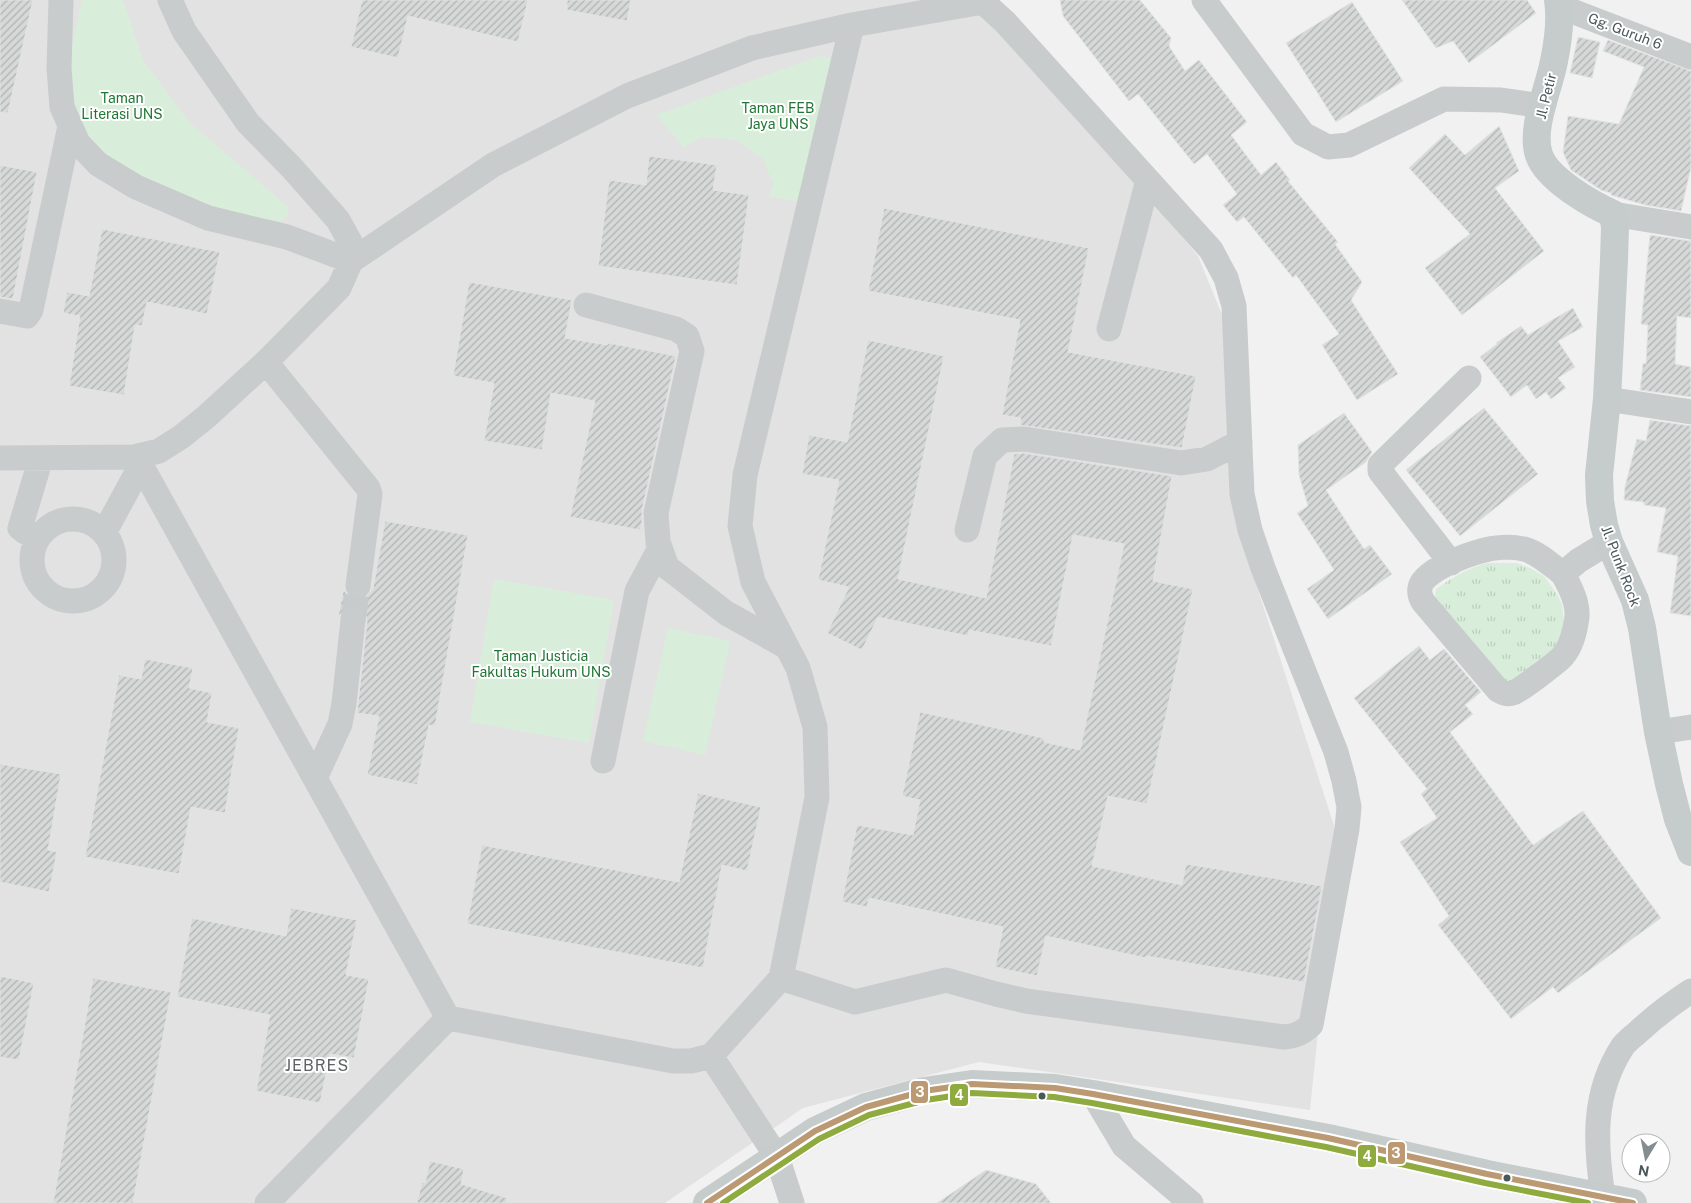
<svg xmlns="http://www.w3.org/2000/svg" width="1691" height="1203" viewBox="0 0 1691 1203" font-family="'Public Sans',sans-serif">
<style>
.education{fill:#e3e2e3}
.grass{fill:url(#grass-tufts)}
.park{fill:#d8eeda}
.building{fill:url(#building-hatch);stroke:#e2e3e3}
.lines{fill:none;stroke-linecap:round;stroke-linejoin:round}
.minor-tunnel{stroke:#c7cbcc;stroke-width:25;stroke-dasharray:25 12;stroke-linecap:butt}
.minor{stroke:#c9cccc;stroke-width:25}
.major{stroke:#c6cbcc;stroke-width:28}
.bus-1-casing{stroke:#fff;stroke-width:10}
.bus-2-casing{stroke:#fff;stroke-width:10}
.bus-1{stroke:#bb9972;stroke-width:6}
.bus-2{stroke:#8fab40;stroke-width:6}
.bus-dot{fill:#49585b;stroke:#fff;stroke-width:2}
.labels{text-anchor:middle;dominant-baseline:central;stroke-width:4;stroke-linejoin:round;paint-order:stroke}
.street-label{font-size:14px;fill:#49585b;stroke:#fff}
.park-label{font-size:14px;fill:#207633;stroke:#fff}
.quarter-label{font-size:16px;letter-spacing:1px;fill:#5d6264;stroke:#fff}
.line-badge{stroke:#fff;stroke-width:2}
.badge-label{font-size:14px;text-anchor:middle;font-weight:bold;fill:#fff}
</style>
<defs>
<pattern id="grass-tufts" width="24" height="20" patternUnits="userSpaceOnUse" patternTransform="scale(1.25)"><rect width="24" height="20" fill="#d8eeda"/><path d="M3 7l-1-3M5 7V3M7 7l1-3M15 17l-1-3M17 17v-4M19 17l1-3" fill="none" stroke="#bbcebd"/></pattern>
<pattern id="building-hatch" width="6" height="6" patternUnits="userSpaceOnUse" patternTransform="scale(1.25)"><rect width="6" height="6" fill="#d7d9d9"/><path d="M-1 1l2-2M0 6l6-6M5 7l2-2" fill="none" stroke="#b0b3b3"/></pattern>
</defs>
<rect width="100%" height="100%" fill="#f1f1f1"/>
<path class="education" d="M0 0H966L1088 119 1198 256 1232 339 1242 540 1338 838 1310 1110 979 1062 803 1108 665 1203H0Z"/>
<path class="grass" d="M1488 563H1517L1530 568 1544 576 1557 594 1562 605 1565 628 1551 654 1506 685 1435 599 1436 589C1452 578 1469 567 1488 563Z"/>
<path class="park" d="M82 0H123L143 60 189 122 288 207C288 213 287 219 281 221L226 215 115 168 80 124 78 118 69 69 71 51Z
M820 56 830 58 832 63 803 202 769 197 773 184 763 159 737 140 702 137 684 147 656 115Z
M494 579 614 600 589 743 470 722Z
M668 628 730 641 705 755 643 741Z"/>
<path class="building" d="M0 0H33L8 113 0 112Z
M362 0H528L518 42 408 16 398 58 351 47Z
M567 0H631L627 21 567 10Z
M1060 0H1140L1171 38 1169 46 1185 71 1199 60 1247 122 1231 135 1261 175 1276 162 1290 180 1288 181 1338 242 1335 244 1362 282 1351 300 1398 374 1357 400 1322 345 1339 334 1296 275 1293 278 1244 217 1237 222 1223 205 1237 194 1207 154 1194 164 1138 94 1129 101 1063 16Z
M1402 0H1527L1536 13 1469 63 1453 41 1436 48Z
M1352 2 1403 81 1336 122 1286 43Z
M1578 37 1600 42 1592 78 1570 73Z
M1608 40 1691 71V167L1681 211 1645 205 1611 195V193L1601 190 1571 170 1563 152 1568 116 1619 124 1644 67 1603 51Z
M1499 126 1519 171 1495 188 1544 251 1462 315 1425 268 1470 234 1409 168 1445 134 1465 155Z
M649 156 717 165 713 190 749 195 737 285 598 266 609 180 646 185Z
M0 165 37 172 13 299 0 297Z
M884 208 1089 248 1068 352 1196 376 1182 448 1020 425 1021 418 1002 415 1020 320 868 291Z
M102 229 220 252 207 314 147 302 142 326 135 325 124 395 69 386 80 316 63 313 67 292 89 296Z
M1650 235 1691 241V318L1677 316 1675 364 1691 367V397L1640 390 1643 363 1646 364 1648 325 1641 324Z
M469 282 572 300 565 338 607 345 609 343 676 356 642 510V522L640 530 570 517 595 401 551 393 542 450 484 441 494 383 453 376Z
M1573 308 1583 327 1558 341 1575 367 1558 378 1566 388 1551 399 1546 392 1536 399 1527 385 1511 397 1480 357 1497 344 1496 343 1521 326 1528 335 1552 320Z
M868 340 944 356 898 579 986 598 1014 454 1023 453 1172 476 1153 581 1193 589 1147 804 1108 796 1092 866 1182 885 1186 864 1322 886 1304 982 1146 956V958L1046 936 1037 976 995 967 1003 927 869 898 867 907 842 902 857 825 913 835 920 800 902 796 920 712 1044 738V742L1080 750 1124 544 1073 535 1051 646 969 630 968 636 878 617 862 650 827 633 849 587 818 580 839 480 802 474 809 435 847 442Z
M1484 408 1538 474 1460 536 1406 470Z
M1344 413 1372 452 1366 462 1326 490 1364 549 1370 545 1392 574 1328 619 1307 589 1334 570 1297 513 1308 506 1299 475 1298 445Z
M1650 420 1691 426V616L1670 613 1678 556 1657 552 1666 508 1644 505V502L1624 500 1625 487 1637 439 1646 441Z
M385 521 468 535 435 726 429 725 417 785 367 775 379 716 357 713 367 622 366 615 361 608 354 606 347 607 338 617 344 587 345 592 349 597 357 600 364 599 373 589Z
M1419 646 1430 660 1444 649 1481 692 1465 705 1473 714 1450 732 1533 845 1583 811 1661 918 1558 993 1553 987 1511 1019 1438 925 1449 916 1400 842 1437 818 1421 794 1427 789 1354 698Z
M145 659 193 668 189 688 212 693 207 722 239 728 225 813 191 807 179 874 85 857 119 675 141 679Z
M0 764 61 774 48 850 57 852 49 892 0 882Z
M698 793 761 807 747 871 722 865 703 968 467 924 482 845 679 882Z
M291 908 357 920 346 975 369 979 354 1058 330 1054 320 1103 256 1091 270 1015 177 997 192 918 286 936Z
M0 976 34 983 19 1060 0 1057Z
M93 978 171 992 133 1203H53Z
M430 1161 464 1169 461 1184 507 1198 506 1203H417L422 1182 425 1183Z
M986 1170 1036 1184 1051 1203H937Z"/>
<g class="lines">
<path class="minor-tunnel" d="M353 620 358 586"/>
<path class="minor" d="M61 0 59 68 62 107 78 143 98 164 136 187 208 218 287 237 351 261
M1204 0 1303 134 1328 147 1349 145 1444 99 1501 100 1542 106
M1559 6 1691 57
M1613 214 1691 227
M351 261 493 165 627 96 752 48 852 25 983 2V0
M586 305 676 329 687 336 692 351 656 513 658 542 667 567 726 613 787 647
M0 311 27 316 31 310 70 126
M1109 329 1148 180
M266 362 368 488 370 494 358 586
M1607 399 1691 412
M134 457 141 465 448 1018
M0 458 134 457 159 451 181 437 206 417 266 362 339 288 351 261 350 242 338 220 292 168 248 123 184 31 170 0
M32 560a41 41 0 1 1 82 0a41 41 0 1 1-82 0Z
M967 530 985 456 1002 440 1024 439 1181 463 1207 459 1240 442
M104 533 141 465
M38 538 25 532 20 528 41 458
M1451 563 1380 471V465L1469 378
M1563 574C1551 565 1539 553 1524 549 1511 546 1494 547 1481 551 1466 555 1422 571 1420 588 1419 594 1421 599 1424 603L1498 690C1503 693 1508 695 1513 693 1522 689 1555 664 1562 657 1572 646 1575 631 1577 617 1578 602 1570 587 1563 574L1578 561 1609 542
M1658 732 1691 727
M603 761 637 591 660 548
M315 778 340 724 344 703 353 620
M781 978 855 1002 946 980 996 994 1026 1001 1284 1037C1296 1036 1302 1033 1311 1025L1347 829 1349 807 1344 781 1336 752 1263 568 1250 530 1242 494 1234 306 1226 278 1211 250 1005 22 983 2
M711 1056 777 1157 792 1203
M1093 1094 1124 1146 1191 1203
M1603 1197C1595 1143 1592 1093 1623 1046 1627 1041 1632 1037 1637 1033 1654 1017 1671 1004 1691 991
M267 1203 448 1018 673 1061H691L711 1056 781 978 817 797 815 727 798 668 753 582 740 526 745 475 852 25"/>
<path class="major" d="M1558 0C1561 19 1558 42 1554 61 1549 89 1530 128 1539 155 1547 179 1591 204 1613 214L1615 227 1614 260 1607 399 1599 475 1600 501 1604 525 1609 542 1635 600 1642 628 1658 732 1669 784 1678 819 1691 852
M707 1203 815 1131 866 1107 924 1091 972 1084 1055 1088 1093 1094 1328 1138 1487 1174 1633 1203"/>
<defs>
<path id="bus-1" d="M707 1203 815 1131 866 1107 924 1091 972 1084 1055 1088 1093 1094 1328 1138 1487 1174 1633 1203"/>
<path id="bus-2" d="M723 1203 819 1139 869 1115 926 1100 972 1093 1054 1097 1092 1103 1326 1147 1485 1183 1588 1203"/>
</defs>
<use href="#bus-1" class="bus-1-casing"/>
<use href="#bus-2" class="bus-2-casing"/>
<use href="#bus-1" class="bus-1"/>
<use href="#bus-2" class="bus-2"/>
</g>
<g class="bus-dot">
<circle cx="1042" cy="1096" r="4.5"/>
<circle cx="1507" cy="1178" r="4.5"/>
</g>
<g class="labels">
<g class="street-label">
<text transform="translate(1625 31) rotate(21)">Gg. Guruh 6</text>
<text transform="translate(1546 96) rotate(-76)">Jl. Petir</text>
<text transform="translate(1621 566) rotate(69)">Jl. Punk Rock</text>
</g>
<g class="park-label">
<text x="122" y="98">Taman<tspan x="122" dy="16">Literasi UNS</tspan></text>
<text x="778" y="108">Taman FEB<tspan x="778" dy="16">Jaya UNS</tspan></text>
<text x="541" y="656">Taman Justicia<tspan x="541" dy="16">Fakultas Hukum UNS</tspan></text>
</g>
<g class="quarter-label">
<text x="317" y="1065">JEBRES</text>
</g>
</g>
<g class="line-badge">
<rect x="910" y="1080" width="19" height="24" rx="5" fill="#bb9972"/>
<rect x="949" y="1083" width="20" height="24" rx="5" fill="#8fab40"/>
<rect x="1387" y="1141" width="19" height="24" rx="5" fill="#bb9972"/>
<rect x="1357" y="1144" width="20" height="24" rx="5" fill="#8fab40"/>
</g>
<g class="badge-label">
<text x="920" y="1097">3</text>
<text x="959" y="1100">4</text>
<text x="1396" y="1158">3</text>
<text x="1367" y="1161">4</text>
</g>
<g transform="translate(1646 1158) rotate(190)"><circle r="24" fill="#ffffff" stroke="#b6bcbd"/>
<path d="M0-4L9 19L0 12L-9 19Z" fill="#848e90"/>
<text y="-8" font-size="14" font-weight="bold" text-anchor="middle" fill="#49585b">N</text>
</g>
</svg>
